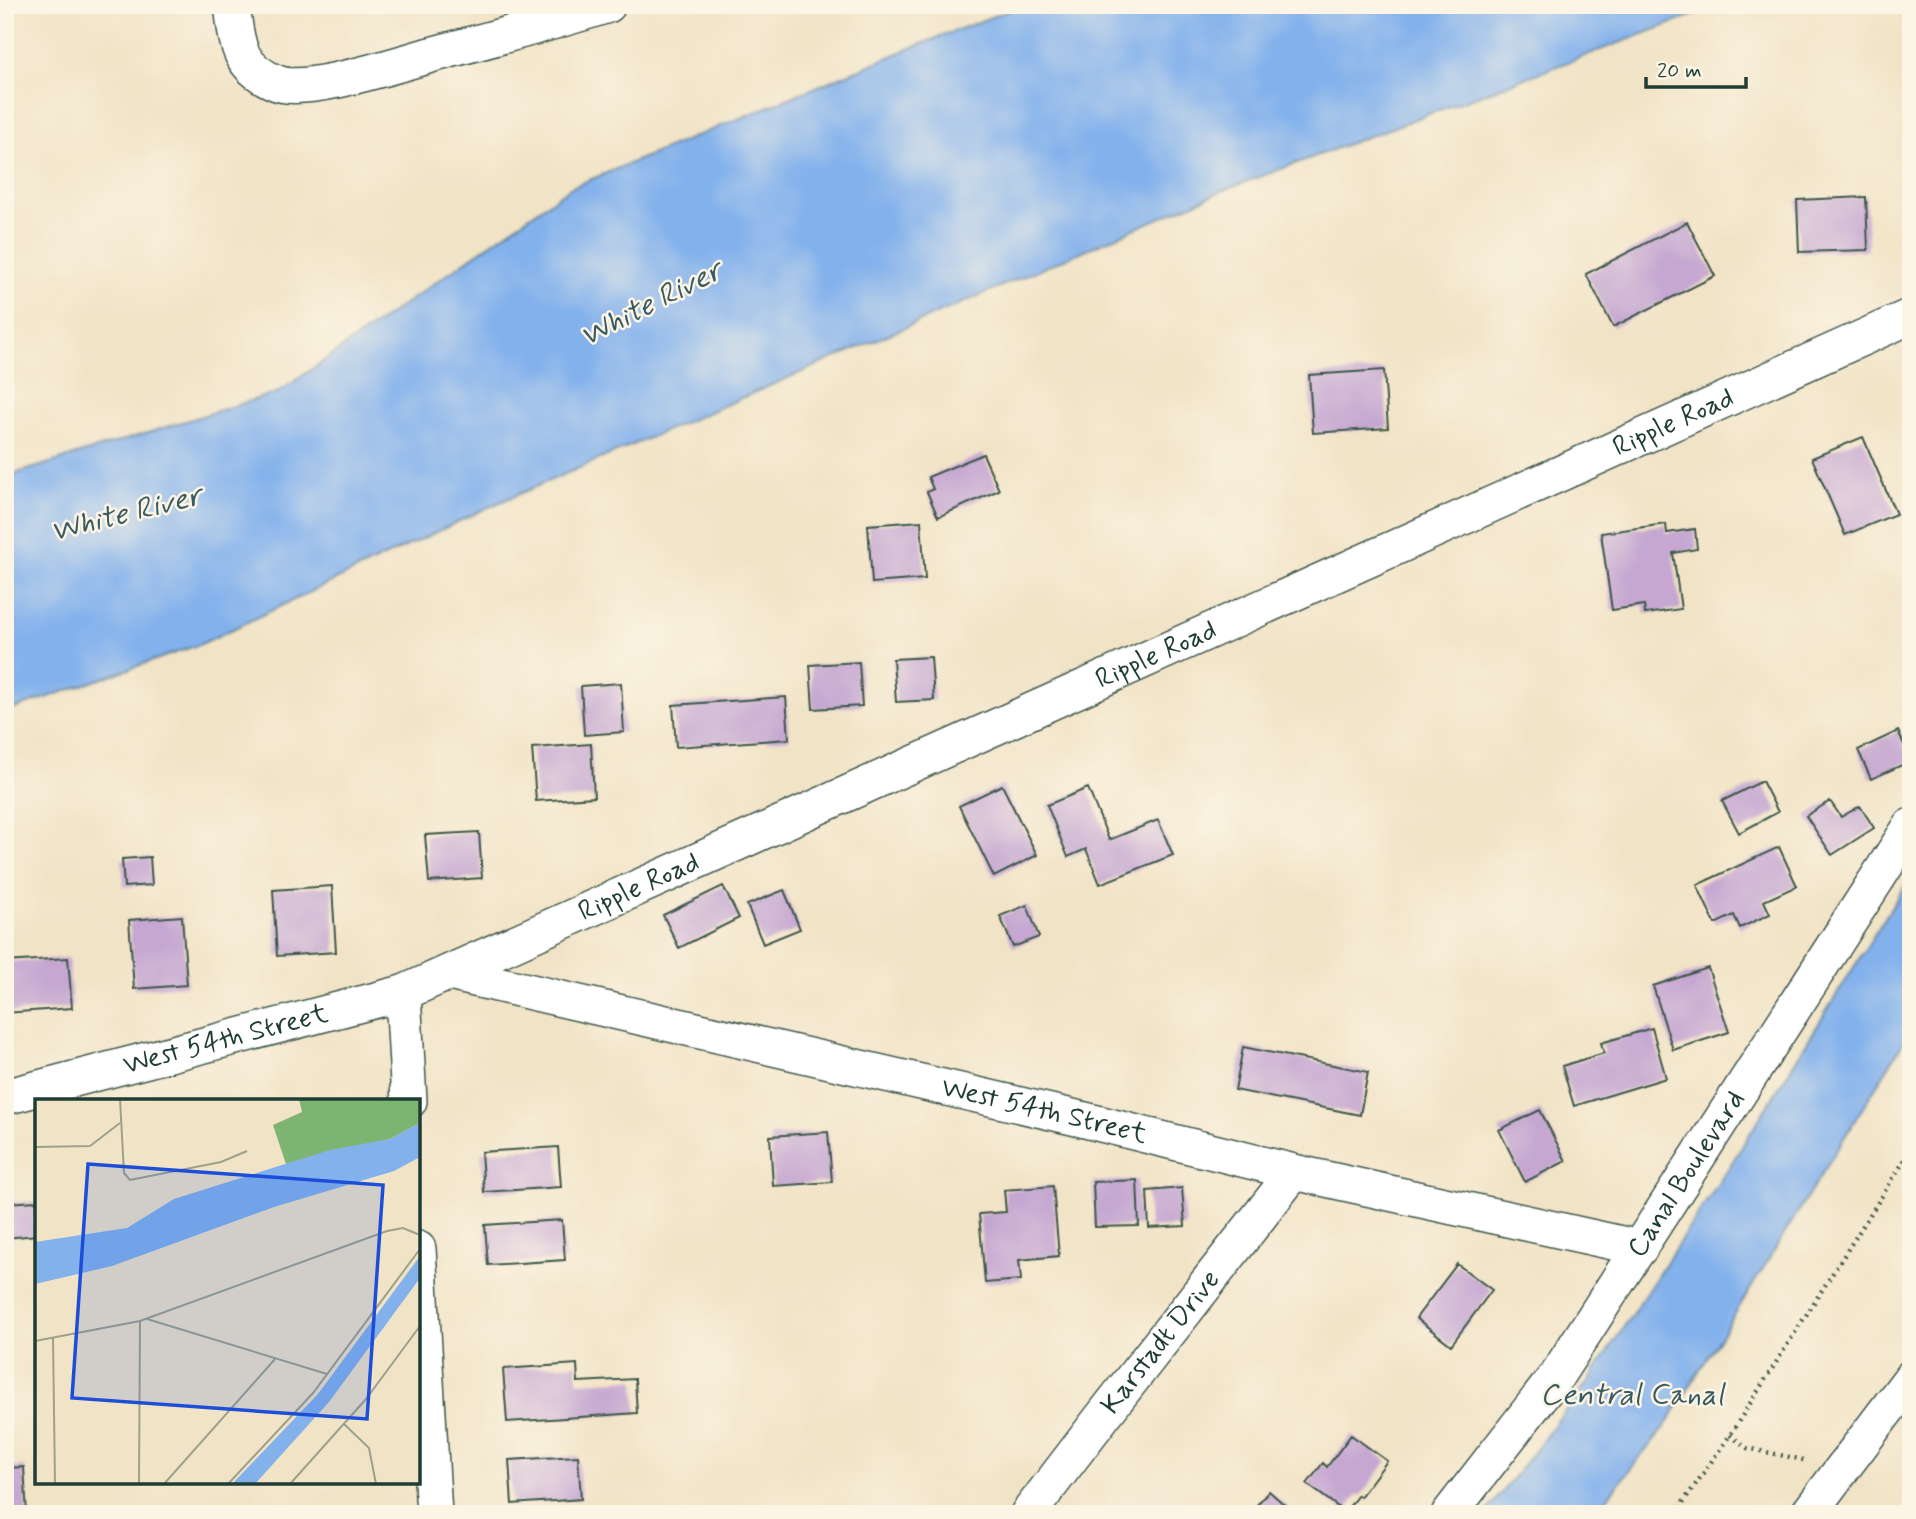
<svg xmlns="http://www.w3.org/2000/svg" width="1916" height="1519" viewBox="0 0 1916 1519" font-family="Mynerve,sans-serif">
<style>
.water{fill:#82b1ec;stroke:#507790;stroke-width:2}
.building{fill:#c5a7d1}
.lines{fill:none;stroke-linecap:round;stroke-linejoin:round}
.minor-casing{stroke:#3e564a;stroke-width:38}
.path{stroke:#3e564a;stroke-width:4.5;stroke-dasharray:2 5;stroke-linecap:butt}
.minor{stroke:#fff;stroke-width:35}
.labels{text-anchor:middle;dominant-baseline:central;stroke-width:5;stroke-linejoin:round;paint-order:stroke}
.street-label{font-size:28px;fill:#1f3d34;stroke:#fcf5e5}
.water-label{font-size:30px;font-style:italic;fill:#385a62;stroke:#fcf5e5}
.inset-road{fill:none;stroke:#9da18c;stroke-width:2}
.view{fill:#1d4ed8;fill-opacity:0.15;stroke:#1d4ed8;stroke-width:3.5}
.inset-edge{fill:none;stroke:#1f3d34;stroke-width:3.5}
</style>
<rect width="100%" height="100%" fill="#fcf5e5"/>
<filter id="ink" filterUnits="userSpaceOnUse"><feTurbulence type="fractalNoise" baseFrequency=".0143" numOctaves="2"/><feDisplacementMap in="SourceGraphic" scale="14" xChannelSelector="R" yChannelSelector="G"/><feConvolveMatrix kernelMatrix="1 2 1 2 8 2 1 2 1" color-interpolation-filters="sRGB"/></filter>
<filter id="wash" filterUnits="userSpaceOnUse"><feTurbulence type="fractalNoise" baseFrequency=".00686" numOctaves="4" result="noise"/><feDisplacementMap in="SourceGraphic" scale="28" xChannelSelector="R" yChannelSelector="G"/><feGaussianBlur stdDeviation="1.57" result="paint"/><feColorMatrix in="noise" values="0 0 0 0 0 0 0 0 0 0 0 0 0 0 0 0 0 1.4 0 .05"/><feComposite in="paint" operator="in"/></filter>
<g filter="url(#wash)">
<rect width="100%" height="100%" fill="#f1e3c6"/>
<path class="water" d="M1022 5H1721L1222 191 491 506 201 644 5 712V477L279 392 570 188 906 50Z
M1911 876V1030L1664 1428 1594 1514H1485L1587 1383 1731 1164Z"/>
<g id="blocks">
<path class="building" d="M1866 197 1868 250 1799 252 1797 200Z
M1687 222 1715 276 1613 327 1586 274Z
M1384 370 1388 428 1313 433 1309 375Z
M1863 437 1896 514 1845 535 1812 458Z
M983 454 999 490 938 517 927 492 933 489 928 477Z
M921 521 925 579 872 583 868 525Z
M1666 524 1667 533 1695 529 1697 549 1673 553 1681 609 1645 614 1644 605 1612 610 1601 533Z
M931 657 934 700 896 702 893 659Z
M859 662 862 706 813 709 810 665Z
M621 683 624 732 584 735 581 686Z
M786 697 789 739 676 747 673 705Z
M1898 731 1911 761 1871 779 1858 750Z
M591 744 594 797 536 801 532 748Z
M1762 781 1778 812 1739 833 1722 801Z
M1002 785 1037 855 994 877 959 806Z
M1088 788 1109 840 1158 820 1173 855 1100 884 1086 849 1068 857 1047 805Z
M1830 801 1841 817 1860 806 1874 828 1832 855 1806 816Z
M479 832 482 878 429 882 425 835Z
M1779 847 1797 886 1764 901 1770 914 1740 928 1734 915 1715 924 1697 885Z
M150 857 152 885 124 887 122 859Z
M332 886 336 952 277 956 273 890Z
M723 886 739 918 679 948 663 915Z
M784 890 800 929 763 944 747 905Z
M1027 905 1039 937 1013 947 1000 916Z
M182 916 187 985 134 989 129 920Z
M68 958 72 1008 5 1013V962Z
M1708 968 1729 1032 1673 1050 1653 986Z
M1652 1028 1666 1078 1574 1106 1562 1066 1604 1053 1601 1043Z
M1243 1047 1368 1072 1360 1115 1235 1090Z
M1540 1110 1566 1161 1525 1182 1499 1130Z
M828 1132 832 1182 773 1186 770 1136Z
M558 1147 561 1187 484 1192 481 1152Z
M1137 1180 1139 1226 1095 1227 1093 1182Z
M1053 1186 1059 1256 1019 1260 1021 1280 985 1283 979 1214 1006 1212 1004 1190Z
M1182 1188 1185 1226 1149 1228 1147 1191Z
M37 1201V1235L5 1238V1203Z
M562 1220 565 1260 488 1265 485 1225Z
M1457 1264 1492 1290 1451 1345 1416 1318Z
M577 1364 578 1382 635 1379 637 1413 507 1422 503 1369Z
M1351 1435 1387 1461 1360 1497 1358 1495 1345 1512 1307 1484 1323 1463 1327 1467Z
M578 1456 581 1499 512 1504 509 1460Z
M24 1467 27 1514H5V1468Z
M1269 1491 1295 1514H1249Z"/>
</g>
</g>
<g filter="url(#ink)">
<use href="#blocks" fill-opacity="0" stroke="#3e564a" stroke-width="2"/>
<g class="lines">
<defs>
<g id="minor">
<path d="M232 5C237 43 237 67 277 83 308 95 403 62 438 53 495 38 552 23 608 5"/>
<path id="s1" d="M449 973 1081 1119 1294 1172 1640 1248"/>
<path d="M403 993 409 1101"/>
<path id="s2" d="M5 1097 403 993 1911 316"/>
<path d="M418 1249 434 1514"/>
<path id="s3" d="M1028 1514 1103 1416 1294 1172"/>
<path id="s4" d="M1449 1514 1557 1375 1911 826"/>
<path d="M1808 1514 1911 1378"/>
</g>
</defs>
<use href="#minor" class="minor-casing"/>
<path class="path" d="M1730 1435 1747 1448 1808 1461
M1675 1514 1730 1435 1911 1150"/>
<use href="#minor" class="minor"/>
</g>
</g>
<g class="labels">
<g class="street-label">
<text stroke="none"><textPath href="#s2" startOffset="1804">Ripple Road</textPath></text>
<text stroke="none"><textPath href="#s2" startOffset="1237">Ripple Road</textPath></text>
<text stroke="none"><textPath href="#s2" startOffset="670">Ripple Road</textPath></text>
<text stroke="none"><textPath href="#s2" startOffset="228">West 54th Street</textPath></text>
<text stroke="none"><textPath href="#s1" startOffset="611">West 54th Street</textPath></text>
<text stroke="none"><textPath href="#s4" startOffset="415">Canal Boulevard</textPath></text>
<text stroke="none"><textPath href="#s3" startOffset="217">Karstadt Drive</textPath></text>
</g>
<g class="water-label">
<text transform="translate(651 304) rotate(-27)">White River</text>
<text transform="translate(126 514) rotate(-14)">White River</text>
<text x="1632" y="1395">Central Canal</text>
</g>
</g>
<g transform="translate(35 1099)">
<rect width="385" height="385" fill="#f1e3c6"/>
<path d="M264 0H385V24L355 40 251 65 238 26 267 13Z" fill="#7eb471"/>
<path d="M385 24V58L359 72 239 108 77 167 0 185V143L92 129 139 100 295 51 355 40ZM385 157V179L294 303 220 385H197L283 295Z" fill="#82b1ec"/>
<path class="inset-road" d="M85 0 89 74 95 81 186 63 212 52M0 48 55 47 85 24M112 220 292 275M18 239 20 385M0 242 105 222 352 132 368 129 385 136M309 325 334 349 341 385M104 385 105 222M129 385 240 260M193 385 278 294 385 150M255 385 331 300 385 227"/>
<path class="view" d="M53 65 348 86 332 320 37 299Z"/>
<rect width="385" height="385" class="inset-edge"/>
</g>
<rect width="1916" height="1519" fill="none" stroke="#fcf5e5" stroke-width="28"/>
<path d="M1646 77v10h100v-10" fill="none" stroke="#1f3d34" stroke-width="3.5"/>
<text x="1657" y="77" font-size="21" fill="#1f3d34" stroke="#fcf5e5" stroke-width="5" paint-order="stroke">20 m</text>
</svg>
